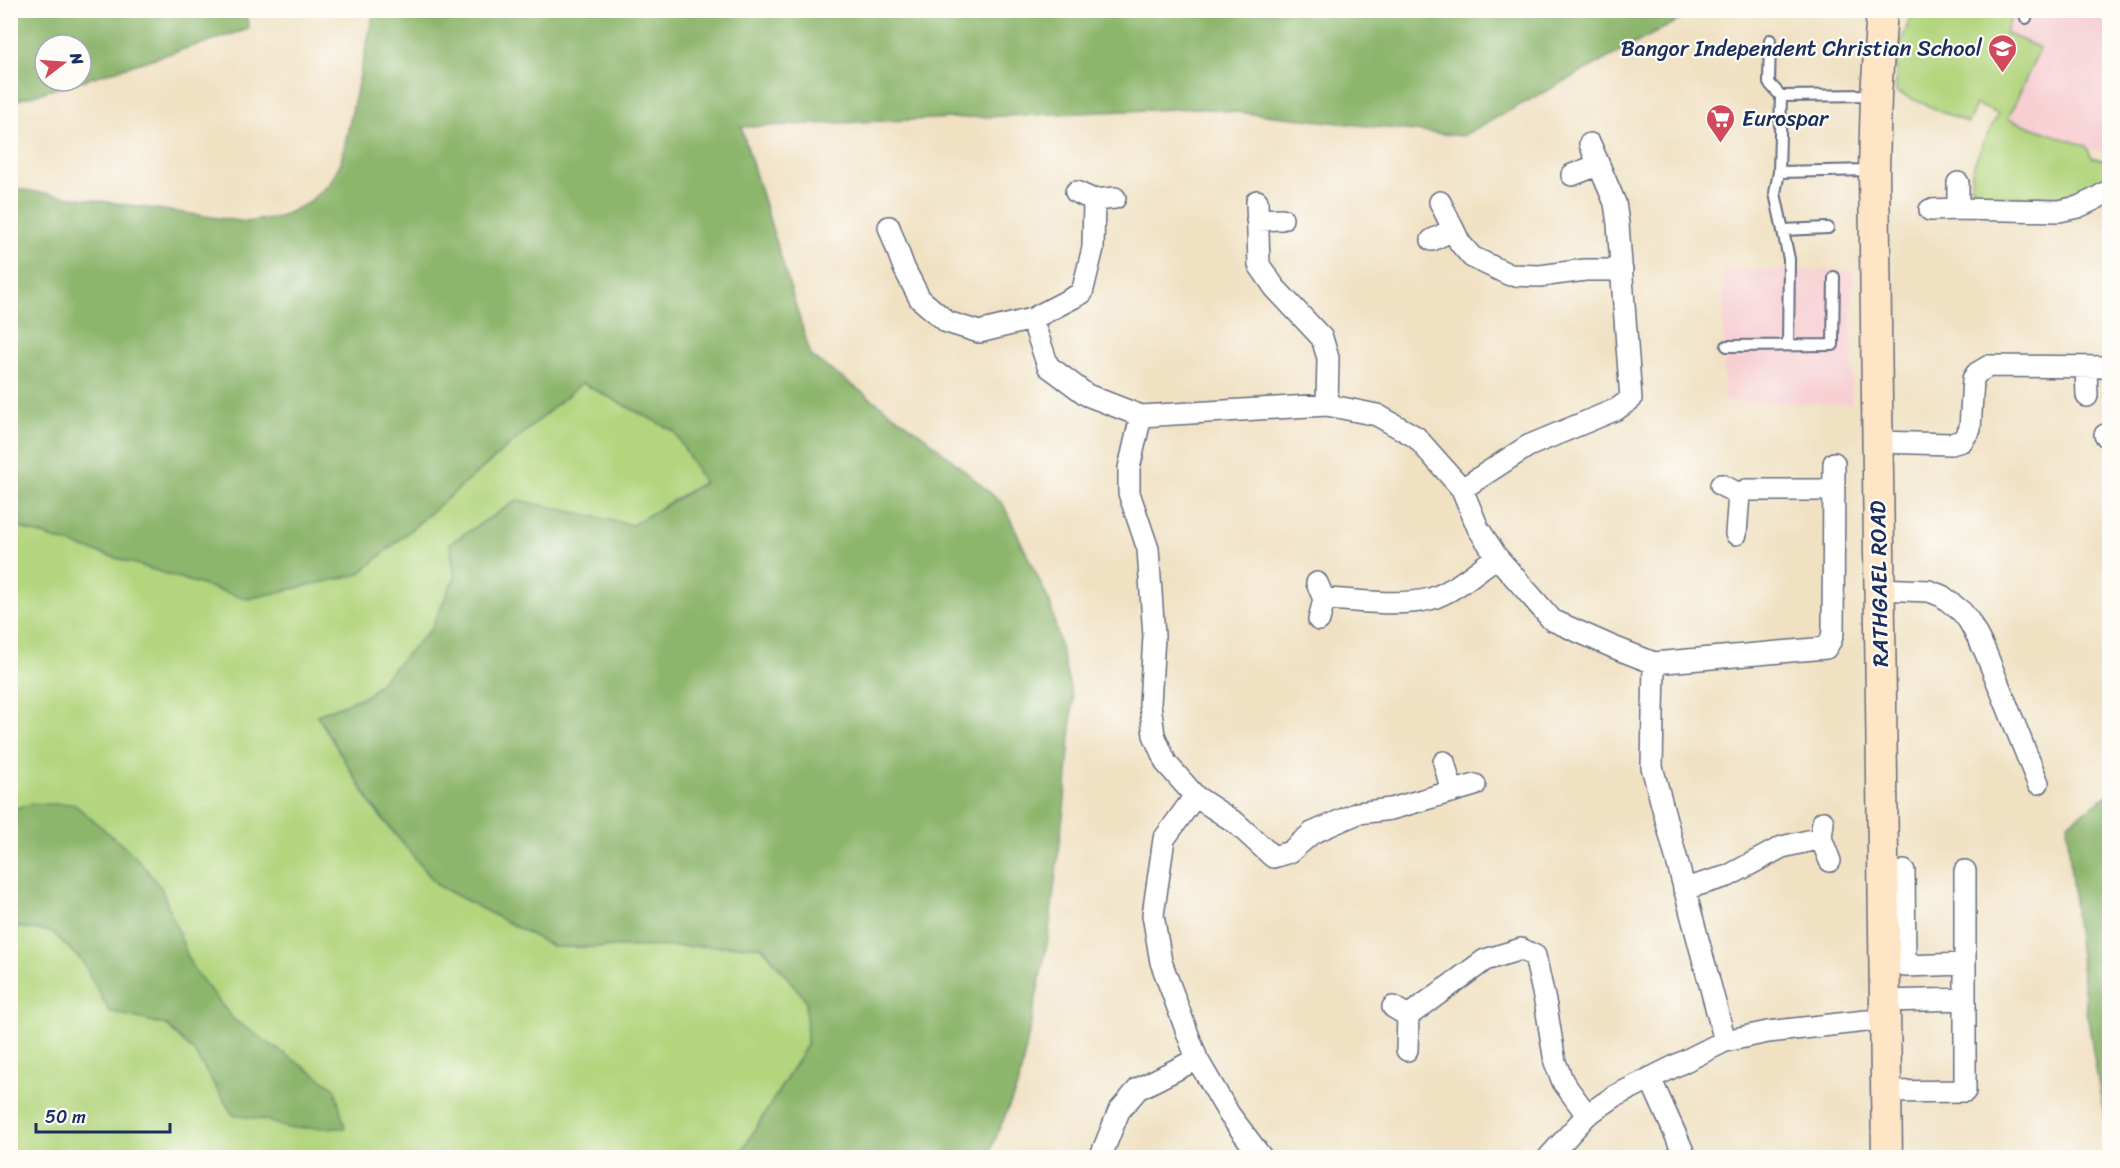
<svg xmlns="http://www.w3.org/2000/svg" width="2120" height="1168" viewBox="0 0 2120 1168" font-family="Sriracha,sans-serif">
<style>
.built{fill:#f7cfd3}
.green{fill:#b2d57e;stroke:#66826e;stroke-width:1.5}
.forest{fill:#8db66d;stroke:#547266;stroke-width:1.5}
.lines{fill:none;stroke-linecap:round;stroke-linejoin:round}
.lane-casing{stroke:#666d81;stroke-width:14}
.street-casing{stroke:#666d81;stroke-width:24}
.secondary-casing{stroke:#666d81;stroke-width:33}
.lane{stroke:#fff;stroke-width:10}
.street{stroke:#fff;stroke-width:21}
.secondary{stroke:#fde5c5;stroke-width:30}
.labels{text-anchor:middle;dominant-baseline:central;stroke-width:4.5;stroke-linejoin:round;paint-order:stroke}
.poi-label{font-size:22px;fill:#1b2f5e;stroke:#fdfcf7;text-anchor:end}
.street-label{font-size:22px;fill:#1b2f5e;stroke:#fdfcf7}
</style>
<rect width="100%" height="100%" fill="#fdfcf7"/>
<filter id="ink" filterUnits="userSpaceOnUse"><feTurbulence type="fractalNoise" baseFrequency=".0167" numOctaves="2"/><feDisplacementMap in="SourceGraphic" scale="12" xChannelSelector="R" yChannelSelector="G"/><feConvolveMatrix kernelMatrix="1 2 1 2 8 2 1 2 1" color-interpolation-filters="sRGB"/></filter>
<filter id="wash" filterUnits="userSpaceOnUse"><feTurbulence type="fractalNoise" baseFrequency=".008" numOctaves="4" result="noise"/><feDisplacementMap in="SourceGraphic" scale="24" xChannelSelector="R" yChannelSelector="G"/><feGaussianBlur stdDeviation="1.35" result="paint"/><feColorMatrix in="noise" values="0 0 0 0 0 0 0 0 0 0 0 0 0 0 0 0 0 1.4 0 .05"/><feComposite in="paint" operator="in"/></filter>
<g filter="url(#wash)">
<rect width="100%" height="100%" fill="#f0e1c3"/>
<path class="built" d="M1913 11H2109V155L2008 119 1976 104 1968 123 1896 92Z
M1723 269 1853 271 1852 404 1724 401Z"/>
<path class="green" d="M1913 11H2014L2005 33 2040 48 2008 119 2086 146 2092 157 2109 162C2109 164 2110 170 2109 172 2104 182 2075 194 2064 196 2042 199 2007 196 1983 196 1952 190 1991 130 1998 114L1976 104 1968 123 1896 92V55Z
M582 383 674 431 704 482 632 525 518 500 450 543 455 577 431 629 368 695 317 715 374 809 437 885 554 947 761 946 806 1000 807 1045 738 1157H11L10 525 247 599 359 574Z"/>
<path class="forest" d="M11 10 245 11 249 29 81 81V45H45V81H80L11 102Z
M374 11V10L1696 11 1462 136 1199 108 741 127 811 356 924 436 1003 504 1050 603 1073 701 1065 799 1048 939 1019 1082 990 1152 984 1158 738 1157 807 1045 806 1000 762 946 554 947 437 885 370 802 317 715 368 695 431 629 455 577 450 543 518 500 632 525 704 483 674 431 582 383 359 574 247 599 11 525V193L17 189 246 222 280 217 308 203 330 183 341 162Z
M2109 794 2110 920 2106 925 2110 953 2109 1140C2088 1036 2075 930 2067 824Z
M32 804H74L135 856 161 888 192 967 233 1019 335 1088 345 1128H287L266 1120 233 1115 194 1052 166 1025 109 1011 82 961 52 932 11 926V809Z"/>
</g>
<g filter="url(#ink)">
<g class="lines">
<defs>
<path id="lane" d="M2026 18 2028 10
M1770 40 1769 83 1781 96
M1871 170 1779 172 1781 96 1874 95
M1779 172 1775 193 1789 259 1788 345
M1784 230 1828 228
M1727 346 1833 345 1834 277"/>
<path id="street" d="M1572 175 1598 165
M1958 183V209
M1076 192 1094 200 1115 198
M1257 201 1259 265 1275 288 1322 338 1328 358 1327 405
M1440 202 1460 243 1472 257 1510 275 1540 276 1585 270H1622
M1930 210 1958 209 2059 211 2078 207 2095 199 2110 190
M1257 220 1282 219
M889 227 904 268 920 299 947 322 979 332 1032 319 1082 293 1093 248 1094 200
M1432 240 1453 230
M1032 319 1048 366 1087 395 1141 416 1327 405 1377 415 1416 437 1462 489 1478 528 1497 557 1552 620 1613 647 1654 663 1826 648 1831 640 1833 632 1834 463
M2086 367 2087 396
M1141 416 1129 468V493L1148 549 1154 636 1150 704 1154 735 1166 763 1195 796 1236 823 1273 857 1290 852 1312 833 1358 813 1391 809 1475 785
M2105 435 2110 436
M1877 442 1951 444 1962 441 1970 429 1973 379 1977 373 1989 366 2108 367
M1721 485 1739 494
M1462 489 1528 446 1617 409 1631 399 1618 224 1615 203 1590 144
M1736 534 1739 494 1746 490H1833
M1317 583 1324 599 1319 620
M1878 589 1929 591 1942 596 1962 612 1969 621 1985 651 2038 783
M1324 599C1356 600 1399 607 1430 599 1454 592 1476 571 1497 557
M1654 663 1652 767 1725 1041
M1444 762 1452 792
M1195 796 1164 839 1153 915 1161 962 1197 1059 1229 1114 1262 1158
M1823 822 1821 838 1830 861
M1904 871 1905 966 1965 964
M1684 889 1728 876 1782 847 1821 838
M1884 1001 1965 999
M1393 1007 1408 1016 1407 1050
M1408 1016 1485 960 1521 949 1535 956 1546 1006 1555 1062 1563 1082 1587 1115
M1650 1078 1686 1158
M1886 1092 1965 1091V871
M1100 1158 1119 1111 1138 1089 1197 1059
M1548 1158 1587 1115 1615 1096 1725 1041 1768 1032 1866 1021H1884"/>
<path id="secondary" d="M1882 10 1876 95 1874 170 1887 1158"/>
</defs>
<use href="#lane" class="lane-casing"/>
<use href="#street" class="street-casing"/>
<use href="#secondary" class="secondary-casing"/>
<use href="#lane" class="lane"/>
<use href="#street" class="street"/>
<use href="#secondary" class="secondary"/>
</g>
</g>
<defs>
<symbol id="school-pin" viewBox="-11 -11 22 30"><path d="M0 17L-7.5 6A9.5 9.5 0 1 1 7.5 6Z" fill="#d1495b" stroke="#fdfcf7"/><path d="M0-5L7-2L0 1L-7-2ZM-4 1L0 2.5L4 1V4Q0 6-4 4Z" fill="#fff"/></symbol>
<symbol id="supermarket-pin" viewBox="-11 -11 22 30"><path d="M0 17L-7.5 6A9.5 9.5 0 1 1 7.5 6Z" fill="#d1495b" stroke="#fdfcf7"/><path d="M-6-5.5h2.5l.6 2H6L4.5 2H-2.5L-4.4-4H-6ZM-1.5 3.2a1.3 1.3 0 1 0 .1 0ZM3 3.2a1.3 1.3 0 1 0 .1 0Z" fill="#fff"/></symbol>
</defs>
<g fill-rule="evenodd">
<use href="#school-pin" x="1986" y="32" width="33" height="45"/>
<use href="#supermarket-pin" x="1704" y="102" width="33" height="45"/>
</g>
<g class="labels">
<g class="poi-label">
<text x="1982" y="48">Bangor Independent Christian School</text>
<text x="1742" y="118" text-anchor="start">Eurospar</text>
</g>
<g class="street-label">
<text transform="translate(1879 584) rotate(-91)">RATHGAEL ROAD</text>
</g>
</g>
<rect width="2120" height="1168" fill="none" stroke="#fdfcf7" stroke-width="36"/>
<g transform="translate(63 63) rotate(73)"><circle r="28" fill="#fdfcf7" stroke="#a3aaba" stroke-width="1.5"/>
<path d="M0-4.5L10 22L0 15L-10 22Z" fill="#d1495b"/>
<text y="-9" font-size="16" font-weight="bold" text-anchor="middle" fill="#1b2f5e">N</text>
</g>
<path d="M36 1123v9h134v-9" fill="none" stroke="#1b2f5e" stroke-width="3"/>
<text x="45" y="1123" font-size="18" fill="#1b2f5e" stroke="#fdfcf7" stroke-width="4.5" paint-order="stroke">50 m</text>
</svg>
